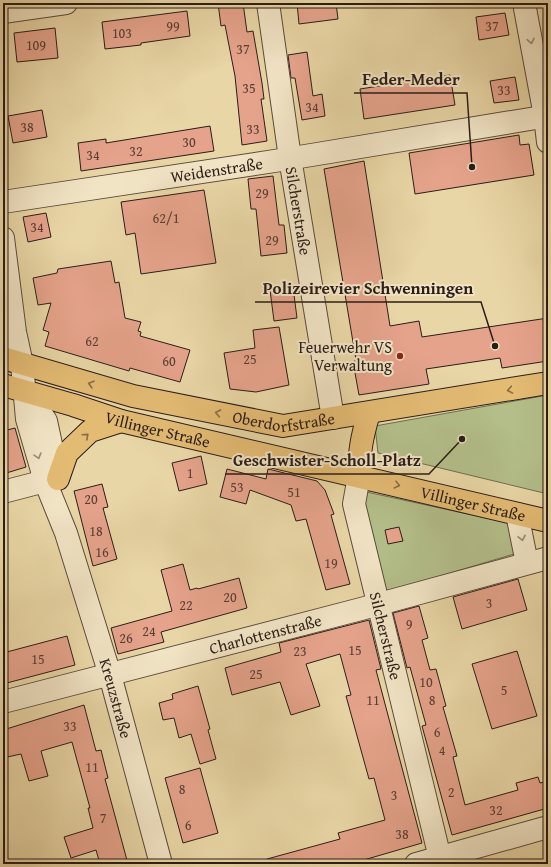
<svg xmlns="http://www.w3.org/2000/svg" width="551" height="867" viewBox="0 0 551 867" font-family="'Gentium Book Plus',serif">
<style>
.green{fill:#b3be89;stroke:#6e6e50}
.building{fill:#e5a38b;stroke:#2a1d18}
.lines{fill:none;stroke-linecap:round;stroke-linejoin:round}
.minor-casing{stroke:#5a4b3c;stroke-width:24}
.major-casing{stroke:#2a1d18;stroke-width:24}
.minor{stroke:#f1e4c5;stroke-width:22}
.major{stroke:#e4bb73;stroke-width:22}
.oneway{stroke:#978a77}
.oneway2{stroke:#876c46}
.poi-dot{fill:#8f2418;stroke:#f1e4c5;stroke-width:1.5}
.labels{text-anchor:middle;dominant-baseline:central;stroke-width:4;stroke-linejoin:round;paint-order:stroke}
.number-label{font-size:14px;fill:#593e35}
.street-label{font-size:16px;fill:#2a1d18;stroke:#f1e4c5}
.poi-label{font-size:16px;fill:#2a1d18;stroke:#f1e4c5;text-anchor:end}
.leader{fill:none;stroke:#2a1d18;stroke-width:1.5}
.callout-dot{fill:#2a1d18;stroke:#f1e4c5;stroke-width:1.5}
.callout-label{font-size:17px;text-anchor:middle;font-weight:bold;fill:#2a1d18;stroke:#f1e4c5;stroke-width:4;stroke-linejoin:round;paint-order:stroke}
</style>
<rect width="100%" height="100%" fill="#e9d6a6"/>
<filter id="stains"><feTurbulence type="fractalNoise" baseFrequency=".005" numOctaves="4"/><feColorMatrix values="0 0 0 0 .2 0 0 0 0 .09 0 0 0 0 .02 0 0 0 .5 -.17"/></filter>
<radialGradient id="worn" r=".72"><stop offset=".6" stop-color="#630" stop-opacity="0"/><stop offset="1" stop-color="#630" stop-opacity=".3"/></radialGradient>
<path class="green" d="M548 395V494L378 453 375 426Z
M362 491 509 523 514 554 386 592Z"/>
<path class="building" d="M218 3H243L247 32 253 31 262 83 264 99H261L267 141 242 145 235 76 225 25 221 26Z
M297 3H336L338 19 299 24Z
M187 11 190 36 141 43V45L105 49 102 22Z
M505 13 509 35 479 40 476 17Z
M55 28 58 58 17 62 14 33Z
M307 52 313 96 322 94 325 116 302 120 295 78H291L288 55Z
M450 75 455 105 364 119 360 89Z
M515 77 519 100 494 103 490 81Z
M42 110 47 137 13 143 8 116Z
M210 126 214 151 81 171 78 143 106 139V143Z
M519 135 520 145 529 144 534 175 415 194 409 153Z
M364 161 390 326 419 321 422 337 548 318V361L502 368 500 358 426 369 429 384 359 395 353 362 356 360 324 169Z
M273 176 279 225H284L287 253 261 256 256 209H251L248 179Z
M204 190 216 263 141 274 135 233 126 235 121 202Z
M46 213 51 237 28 242 23 217Z
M111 261 115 283 119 282 125 318 141 322 138 331 141 332 140 336 190 350 180 382 130 368 129 371 45 346 49 332 43 330 51 303 38 305 33 278 57 273 58 269Z
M293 287 297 318 274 321 270 290Z
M279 327 289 385 256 392 230 389 224 353 255 348 253 330Z
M15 428 26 467 3 474V431Z
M201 456 207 484 179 491 172 463Z
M227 469 266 479 268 469 317 481 325 490 334 514 331 515 350 584 326 590 306 519 296 521 291 505 250 490 246 504 220 497Z
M102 484 108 507 103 508 117 559 93 566 74 491Z
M399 527 403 541 388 544 385 530Z
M183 564 190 590 197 588 198 589 239 578 247 608 161 632 164 642 118 654 111 628 172 611 161 570Z
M518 579 527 610 462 629 453 597Z
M419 606 428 638 422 640 430 670 436 669 446 706 443 707 457 756 453 757 465 805 518 790 516 783 538 777 540 783 548 781V808L452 835 422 726 426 725 410 667 407 668 393 613Z
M369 620 381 669 376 670 422 843 350 864H267V859L340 839 338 833 385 820 374 778 369 779 346 696 351 695 340 654 306 664 320 706 291 715 280 682 232 695 225 668 281 652 279 643Z
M67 636 75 665 3 684V653Z
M517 651 537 716 492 729 472 664Z
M198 686 210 729 208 730 216 759 200 764 191 734 179 738 174 718 163 720 159 703 173 699 172 694Z
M84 705 96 751 101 750 108 778 105 779 128 864H100L96 850 71 858 64 837 93 828 88 808H90L72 742 41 751 48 776 29 781 21 754 3 758V730Z
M200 768 218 833 183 843 165 778Z"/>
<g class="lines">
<defs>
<g id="minor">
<path id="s1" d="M268 3 290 158 333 418"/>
<path d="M524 3 545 116 548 142"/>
<path d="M3 12 66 3"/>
<path id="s2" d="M3 202 281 160 548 116"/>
<path id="s3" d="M3 238 15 332 22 364 27 419 45 481 66 533 110 675 161 864"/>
<path d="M27 392 46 421 58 477"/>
<path id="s4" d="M359 476 354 504 440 858 443 864"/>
<path d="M3 492 45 481"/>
<path d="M517 514 527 563"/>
<path id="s5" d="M3 702 361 609 548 558"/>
<path d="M416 864 548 827"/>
</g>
<g id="major">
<path id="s6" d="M3 358 133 396 283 426 548 383"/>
<path id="s7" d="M3 385 73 405 121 421 548 521"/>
<path d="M359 476C359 452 362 436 369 413"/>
<path d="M58 479 67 453 90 431 121 421"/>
</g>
</defs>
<use href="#minor" class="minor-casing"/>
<use href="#major" class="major-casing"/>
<use href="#minor" class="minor"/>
<use href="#major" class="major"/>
</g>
<defs><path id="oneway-chevron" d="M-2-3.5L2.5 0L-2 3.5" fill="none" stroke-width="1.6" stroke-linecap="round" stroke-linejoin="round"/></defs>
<g class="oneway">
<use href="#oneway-chevron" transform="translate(531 41) rotate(79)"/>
<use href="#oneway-chevron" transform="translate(38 456) rotate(74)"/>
<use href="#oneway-chevron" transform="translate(522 538) rotate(78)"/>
</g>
<g class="oneway2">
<use href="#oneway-chevron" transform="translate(91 384) rotate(-164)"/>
<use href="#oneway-chevron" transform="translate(510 390) rotate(170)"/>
<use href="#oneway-chevron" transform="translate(218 413) rotate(-169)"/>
<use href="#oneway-chevron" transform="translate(86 436) rotate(-42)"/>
<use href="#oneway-chevron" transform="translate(397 485) rotate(14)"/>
</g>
<circle class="poi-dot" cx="400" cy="356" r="4"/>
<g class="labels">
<g class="number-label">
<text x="173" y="26">99</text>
<text x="492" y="26">37</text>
<text x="122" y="33">103</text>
<text x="36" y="45">109</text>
<text x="243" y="49">37</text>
<text x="249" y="88">35</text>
<text x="504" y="90">33</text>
<text x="312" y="107">34</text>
<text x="27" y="127">38</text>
<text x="253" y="129">33</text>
<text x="189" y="142">30</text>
<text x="136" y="151">32</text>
<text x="93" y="155">34</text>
<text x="262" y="193">29</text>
<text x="166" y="218">62/1</text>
<text x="37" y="227">34</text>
<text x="272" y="240">29</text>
<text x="92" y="341">62</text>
<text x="250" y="359">25</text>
<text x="169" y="361">60</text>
<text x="190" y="473">1</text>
<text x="237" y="487">53</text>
<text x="294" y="492">51</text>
<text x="91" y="499">20</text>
<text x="96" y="531">18</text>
<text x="102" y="552">16</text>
<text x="331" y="563">19</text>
<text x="230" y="597">20</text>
<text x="489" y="603">3</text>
<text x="186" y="605">22</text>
<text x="409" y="624">9</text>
<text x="149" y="631">24</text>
<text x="126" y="638">26</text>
<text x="355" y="650">15</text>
<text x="300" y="651">23</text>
<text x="38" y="659">15</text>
<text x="256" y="674">25</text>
<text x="426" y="682">10</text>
<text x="504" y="690">5</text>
<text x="373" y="700">11</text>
<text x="432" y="700">8</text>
<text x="70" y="726">33</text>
<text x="437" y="732">6</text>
<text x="442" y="750">4</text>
<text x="92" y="767">11</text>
<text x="182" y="789">8</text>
<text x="451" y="792">2</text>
<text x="394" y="795">3</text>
<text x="496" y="810">32</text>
<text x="103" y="818">7</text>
<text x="188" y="825">6</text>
<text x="402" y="834">38</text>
</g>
<g class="street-label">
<text stroke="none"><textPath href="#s2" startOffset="216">Weidenstraße</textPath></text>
<text stroke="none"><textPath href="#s1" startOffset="210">Silcherstraße</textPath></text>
<text stroke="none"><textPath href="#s6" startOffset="289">Oberdorfstraße</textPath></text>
<text stroke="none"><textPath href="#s7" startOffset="161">Villinger Straße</textPath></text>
<text stroke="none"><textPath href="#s7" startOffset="485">Villinger Straße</textPath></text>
<text stroke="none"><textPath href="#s5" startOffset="271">Charlottenstraße</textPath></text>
<text stroke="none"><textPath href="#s4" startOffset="164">Silcherstraße</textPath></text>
<text stroke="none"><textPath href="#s3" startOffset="476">Kreuzstraße</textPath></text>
</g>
<g class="poi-label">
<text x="392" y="347">Feuerwehr VS<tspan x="392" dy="18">Verwaltung</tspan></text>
</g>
</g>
<path class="leader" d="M472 167L467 93H354M495 346L481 302H255M462 439L429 474H225"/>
<g class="callout-dot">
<circle cx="472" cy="167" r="4"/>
<circle cx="495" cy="346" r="4"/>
<circle cx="462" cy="439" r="4"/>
</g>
<g class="callout-label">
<text x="411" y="85">Feder-Meder</text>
<text x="368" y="294">Polizeirevier Schwenningen</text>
<text x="327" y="466">Geschwister-Scholl-Platz</text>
</g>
<rect width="551" height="867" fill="none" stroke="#e9d6a6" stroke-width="16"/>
<rect x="4" y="4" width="543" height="859" fill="none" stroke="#2a1d18" stroke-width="2"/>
<rect x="8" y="8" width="535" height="851" fill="none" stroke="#2a1d18"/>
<rect width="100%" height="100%" filter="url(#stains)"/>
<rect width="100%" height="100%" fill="url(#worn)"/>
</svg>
